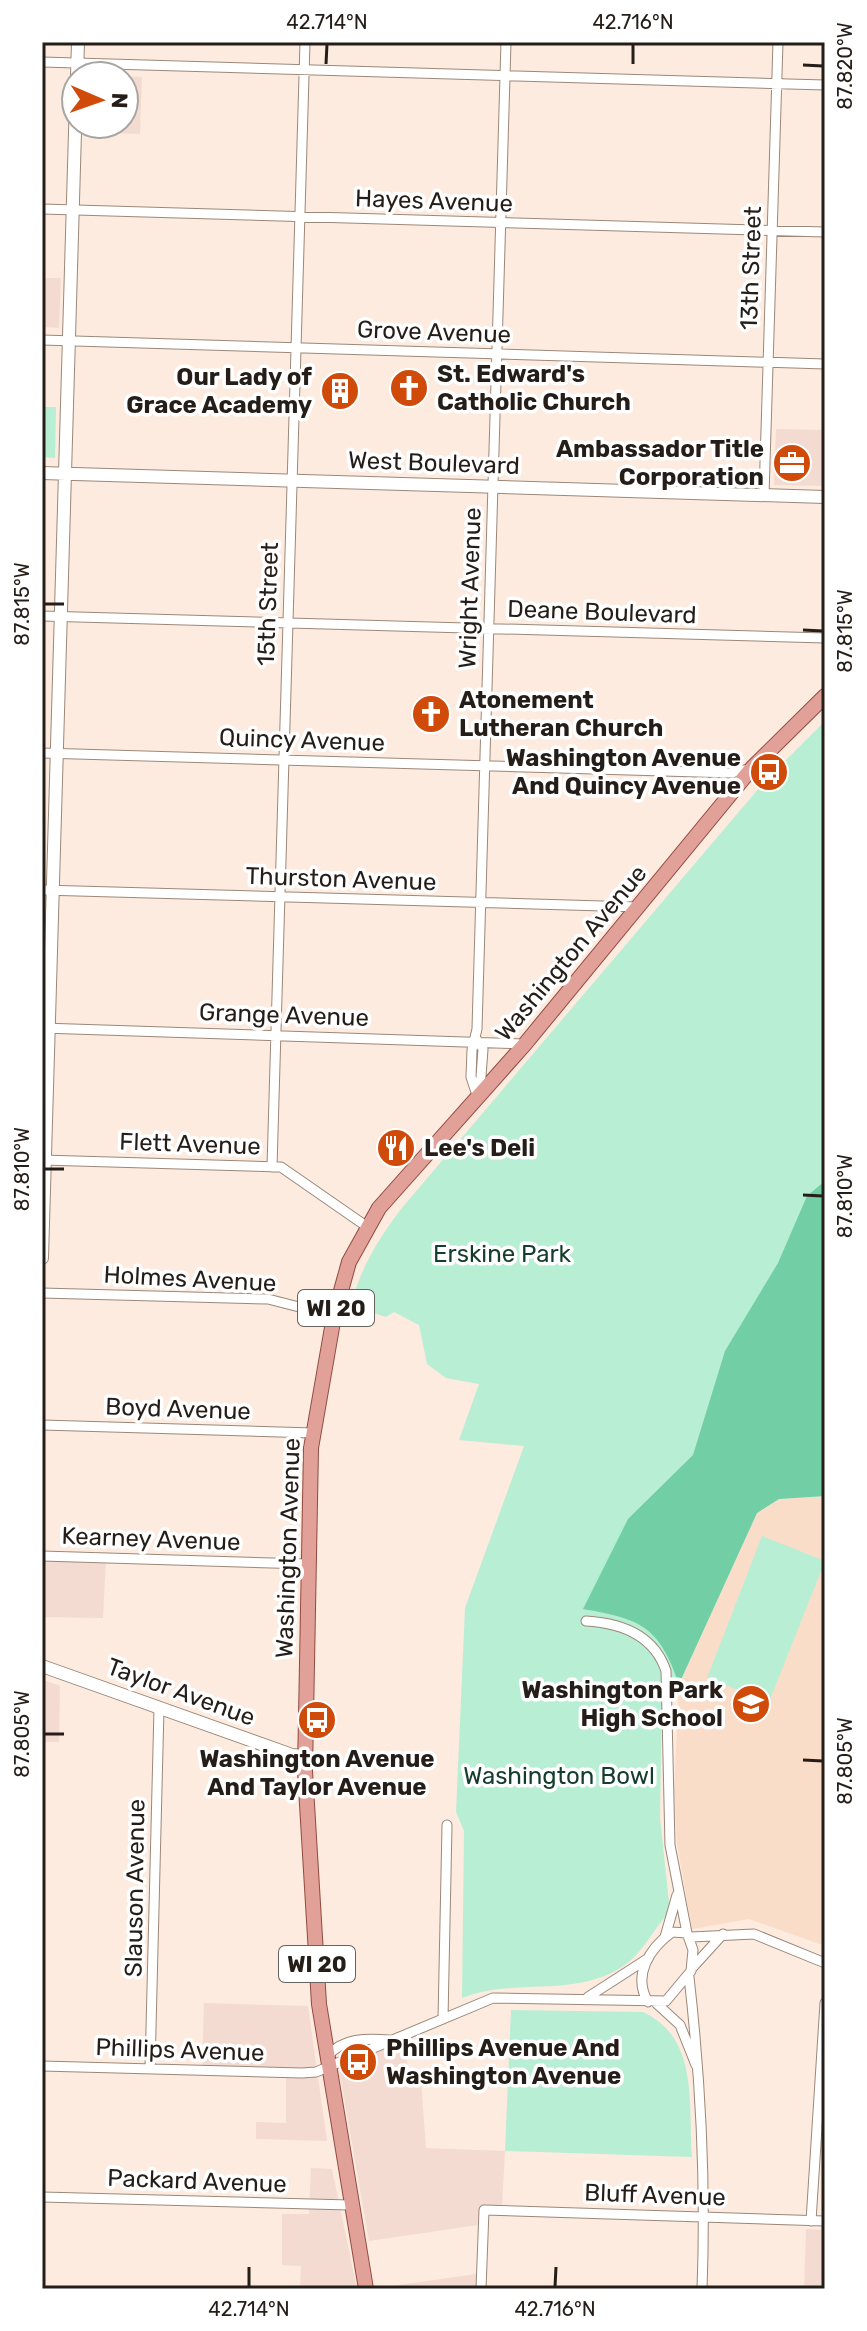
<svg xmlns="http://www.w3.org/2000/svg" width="867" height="2331" viewBox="0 0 867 2331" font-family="Rubik,sans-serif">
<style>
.commercial{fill:#f4dbd2}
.built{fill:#f9ddc8}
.green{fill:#b8eed4}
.forest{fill:#72cea5}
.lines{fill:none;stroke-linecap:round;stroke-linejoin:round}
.street-casing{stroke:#9b8879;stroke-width:11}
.secondary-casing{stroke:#9b8879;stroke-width:14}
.primary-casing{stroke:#924a3f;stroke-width:16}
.street{stroke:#fff;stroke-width:9}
.secondary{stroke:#fff;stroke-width:12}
.primary{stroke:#e1a198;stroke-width:14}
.ticks{fill:none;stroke:#251e18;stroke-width:3}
.labels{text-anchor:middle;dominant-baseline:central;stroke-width:7;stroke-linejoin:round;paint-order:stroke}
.shield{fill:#fff;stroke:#66625d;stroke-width:2}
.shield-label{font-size:22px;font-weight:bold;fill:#251e18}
.street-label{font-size:24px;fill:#251e18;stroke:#fff}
.poi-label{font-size:24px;font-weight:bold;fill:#251e18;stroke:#fff;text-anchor:start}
.park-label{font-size:24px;fill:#153d2d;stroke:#fff}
.neatline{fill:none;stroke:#251e18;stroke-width:3}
.ticks-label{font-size:20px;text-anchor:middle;fill:#251e18}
</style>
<rect width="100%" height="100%" fill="#fcebde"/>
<path class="commercial" d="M124 76 142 77 140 134 90 132V124H124Z
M43 278H61L59 328 42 327Z
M776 429 825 430V486L774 485Z
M42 1556 106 1558 103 1618 42 1617Z
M44 1680 60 1686 59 1742H43Z
M204 2003 308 2006 327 2141 256 2139V2122L286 2123V2069L202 2066Z
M404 2042 410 2079 421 2080 426 2148 505 2151 502 2207 481 2208 478 2225 369 2241 339 2069 343 2063Z
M311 2168 332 2169 357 2289H300L301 2266 282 2265V2214H309Z
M806 2229 825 2230V2289H804Z
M476 2274V2289L378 2288Z"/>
<path class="built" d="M825 1496V1946L749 1919 692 1929 677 1844 674 1794 679 1684 757 1513 779 1499Z"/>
<path class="green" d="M42 407H56L55 458 42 457Z
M825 721V1496L779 1499 757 1513 679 1684 662 1686 660 1818 670 1912C655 1926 647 1946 631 1960 583 2001 516 1976 462 1998L464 1831 456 1812 465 1608 524 1446 459 1440 479 1384 446 1378 427 1364 419 1325 394 1312 386 1317 351 1306C360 1268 378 1240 401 1209L766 780Z
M762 1536 825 1561 769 1702 707 1678Z
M511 2010 643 2012C699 2038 688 2102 692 2157L505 2151Z"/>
<path class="forest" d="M825 1181V1496L779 1499 757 1513 679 1684C659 1626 641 1619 583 1609L628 1519 693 1455 725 1351 778 1263 807 1196Z"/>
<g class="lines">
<defs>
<path id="street" d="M42 62 825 85
M42 209 825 232
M42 340 825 364
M764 495 778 42
M42 616 825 638
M42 753 732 773 752 768
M42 890 638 907
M42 1028 525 1044
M477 1040 483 1049 480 1090
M478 1098 471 1077 472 1050 477 1029 506 42
M42 1160 281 1167 366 1226
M272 1167 305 42
M42 1293 268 1299 334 1316
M42 1425 314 1433
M42 1556 307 1564
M586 1621C621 1623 654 1635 666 1671L670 1845 687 1933
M665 1937 677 1895
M691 1937 754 1934 825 1963
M693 1967 723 1934
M689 1977C701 2082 706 2184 702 2289
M588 1997 647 1959
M656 2003 680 2025 696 2065
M443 2019 447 1825
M328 2056C342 2038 367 2038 389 2040
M42 2066 302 2073 316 2072 493 1998 666 2001 691 1971 693 1950 687 1933 672 1932C650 1948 632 1975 648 2002
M150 2069 159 1708
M42 2197 350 2205
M811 2221 825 2003
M481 2289 484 2210 825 2221"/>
<path id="secondary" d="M77 76 78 42
M42 473 825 497
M42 1258 76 98
M42 1666 292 1755 306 1756"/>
<path id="primary" d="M366 2289 319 2004 305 1771 311 1448 334 1316 349 1262 379 1208 525 1044 752 768 825 696"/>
</defs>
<use href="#street" class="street-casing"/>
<use href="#secondary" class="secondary-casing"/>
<use href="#primary" class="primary-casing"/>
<use href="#street" class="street"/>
<use href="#secondary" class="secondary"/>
<use href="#primary" class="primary"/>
</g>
<path class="ticks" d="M326 64 327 44M633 64V44M803 65 823 66M44 604H64M803 630 823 631M44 1169H64M803 1195 823 1196M44 1734H64M803 1760 823 1761M249 2287V2267M555 2287 556 2267"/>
<defs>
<symbol id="church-disc" viewBox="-11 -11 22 22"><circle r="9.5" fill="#d04a0a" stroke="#fff"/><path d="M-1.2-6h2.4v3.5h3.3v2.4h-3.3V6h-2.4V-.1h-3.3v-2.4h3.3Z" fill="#fff"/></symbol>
<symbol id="building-disc" viewBox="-11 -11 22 22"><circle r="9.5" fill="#d04a0a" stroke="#fff"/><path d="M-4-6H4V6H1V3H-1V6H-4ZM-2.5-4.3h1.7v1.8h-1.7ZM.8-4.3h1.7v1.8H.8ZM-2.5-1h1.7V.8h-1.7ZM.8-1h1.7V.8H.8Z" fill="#fff"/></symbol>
<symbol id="office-disc" viewBox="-11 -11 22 22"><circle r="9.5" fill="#d04a0a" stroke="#fff"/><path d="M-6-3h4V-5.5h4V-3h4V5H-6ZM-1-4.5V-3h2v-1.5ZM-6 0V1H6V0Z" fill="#fff"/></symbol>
<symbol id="bus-disc" viewBox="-11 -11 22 22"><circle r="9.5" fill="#d04a0a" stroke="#fff"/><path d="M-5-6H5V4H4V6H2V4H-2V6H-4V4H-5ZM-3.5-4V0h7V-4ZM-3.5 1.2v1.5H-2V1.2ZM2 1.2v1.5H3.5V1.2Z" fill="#fff"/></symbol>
<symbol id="restaurant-disc" viewBox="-11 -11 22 22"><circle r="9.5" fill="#d04a0a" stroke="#fff"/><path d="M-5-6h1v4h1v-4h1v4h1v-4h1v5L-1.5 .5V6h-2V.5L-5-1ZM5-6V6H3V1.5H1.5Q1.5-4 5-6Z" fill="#fff"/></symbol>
<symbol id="school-disc" viewBox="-11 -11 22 22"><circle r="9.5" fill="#d04a0a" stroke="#fff"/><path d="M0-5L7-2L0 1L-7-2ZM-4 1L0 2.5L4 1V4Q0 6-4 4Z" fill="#fff"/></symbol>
</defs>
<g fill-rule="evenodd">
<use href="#church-disc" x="387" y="366" width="44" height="44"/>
<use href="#building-disc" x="318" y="369" width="44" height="44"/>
<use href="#office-disc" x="770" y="441" width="44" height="44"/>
<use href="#church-disc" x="409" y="692" width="44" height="44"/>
<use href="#bus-disc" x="747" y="750" width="44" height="44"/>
<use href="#restaurant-disc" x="374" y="1126" width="44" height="44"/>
<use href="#school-disc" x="729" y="1682" width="44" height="44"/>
<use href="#bus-disc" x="295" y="1698" width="44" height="44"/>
<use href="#bus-disc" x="336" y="2040" width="44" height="44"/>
</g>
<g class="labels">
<g class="shield">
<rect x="298" y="1290" width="76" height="36" rx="6"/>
<rect x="279" y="1946" width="76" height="36" rx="6"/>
</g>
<g class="shield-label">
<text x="336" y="1308">WI 20</text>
<text x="317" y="1964">WI 20</text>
</g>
<g class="street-label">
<text transform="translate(434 201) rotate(2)">Hayes Avenue</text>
<text transform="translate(751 268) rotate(-88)">13th Street</text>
<text transform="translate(434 332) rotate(2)">Grove Avenue</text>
<text transform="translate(434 463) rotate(2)">West Boulevard</text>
<text transform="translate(470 588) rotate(-88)">Wright Avenue</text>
<text transform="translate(268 604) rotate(-88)">15th Street</text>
<text transform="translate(602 612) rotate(2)">Deane Boulevard</text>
<text transform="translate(302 740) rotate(2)">Quincy Avenue</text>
<text transform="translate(341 879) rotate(2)">Thurston Avenue</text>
<text transform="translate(571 953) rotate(-50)">Washington Avenue</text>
<text transform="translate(284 1015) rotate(2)">Grange Avenue</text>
<text transform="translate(190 1144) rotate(2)">Flett Avenue</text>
<text transform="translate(190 1279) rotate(3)">Holmes Avenue</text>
<text transform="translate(178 1409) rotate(2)">Boyd Avenue</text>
<text transform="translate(151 1539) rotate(2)">Kearney Avenue</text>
<text transform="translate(288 1548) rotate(-88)">Washington Avenue</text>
<text transform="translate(181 1692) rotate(20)">Taylor Avenue</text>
<text transform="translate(135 1888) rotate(-89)">Slauson Avenue</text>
<text transform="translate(180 2050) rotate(2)">Phillips Avenue</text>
<text transform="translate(197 2181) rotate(2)">Packard Avenue</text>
<text transform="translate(655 2195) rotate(2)">Bluff Avenue</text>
</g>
<g class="poi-label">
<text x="437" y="374">St. Edward's<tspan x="437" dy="28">Catholic Church</tspan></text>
<text x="312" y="377" text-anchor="end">Our Lady of<tspan x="312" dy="28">Grace Academy</tspan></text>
<text x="764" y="449" text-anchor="end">Ambassador Title<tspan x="764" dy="28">Corporation</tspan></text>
<text x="459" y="700">Atonement<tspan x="459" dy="28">Lutheran Church</tspan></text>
<text x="741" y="758" text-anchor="end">Washington Avenue<tspan x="741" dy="28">And Quincy Avenue</tspan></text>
<text x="424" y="1148">Lee's Deli</text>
<text x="723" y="1690" text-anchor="end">Washington Park<tspan x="723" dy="28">High School</tspan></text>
<text x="317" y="1759" text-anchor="middle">Washington Avenue<tspan x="317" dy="28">And Taylor Avenue</tspan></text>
<text x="386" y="2048">Phillips Avenue And<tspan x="386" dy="28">Washington Avenue</tspan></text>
</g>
<g class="park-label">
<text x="502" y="1254">Erskine Park</text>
<text x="559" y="1776">Washington Bowl</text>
</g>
</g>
<rect width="867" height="2331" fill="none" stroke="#ffffff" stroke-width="88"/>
<g transform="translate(100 100) rotate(92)"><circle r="38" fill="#ffffff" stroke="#a8a5a3" stroke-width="2"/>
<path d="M0-6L14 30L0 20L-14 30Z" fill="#d04a0a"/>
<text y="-12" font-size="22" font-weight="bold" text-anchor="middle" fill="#251e18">N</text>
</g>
<rect x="44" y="44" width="779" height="2243" class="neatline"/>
<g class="ticks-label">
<text x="327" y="29">42.714°N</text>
<text x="633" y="29">42.716°N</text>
<text transform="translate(845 66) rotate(-90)" y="7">87.820°W</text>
<text transform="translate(22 604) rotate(-90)" y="7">87.815°W</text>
<text transform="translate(845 631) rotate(-90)" y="7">87.815°W</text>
<text transform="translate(22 1169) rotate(-90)" y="7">87.810°W</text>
<text transform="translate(845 1196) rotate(-90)" y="7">87.810°W</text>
<text transform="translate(22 1734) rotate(-90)" y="7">87.805°W</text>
<text transform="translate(845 1761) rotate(-90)" y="7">87.805°W</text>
<text x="249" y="2316">42.714°N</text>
<text x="555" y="2316">42.716°N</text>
</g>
</svg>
